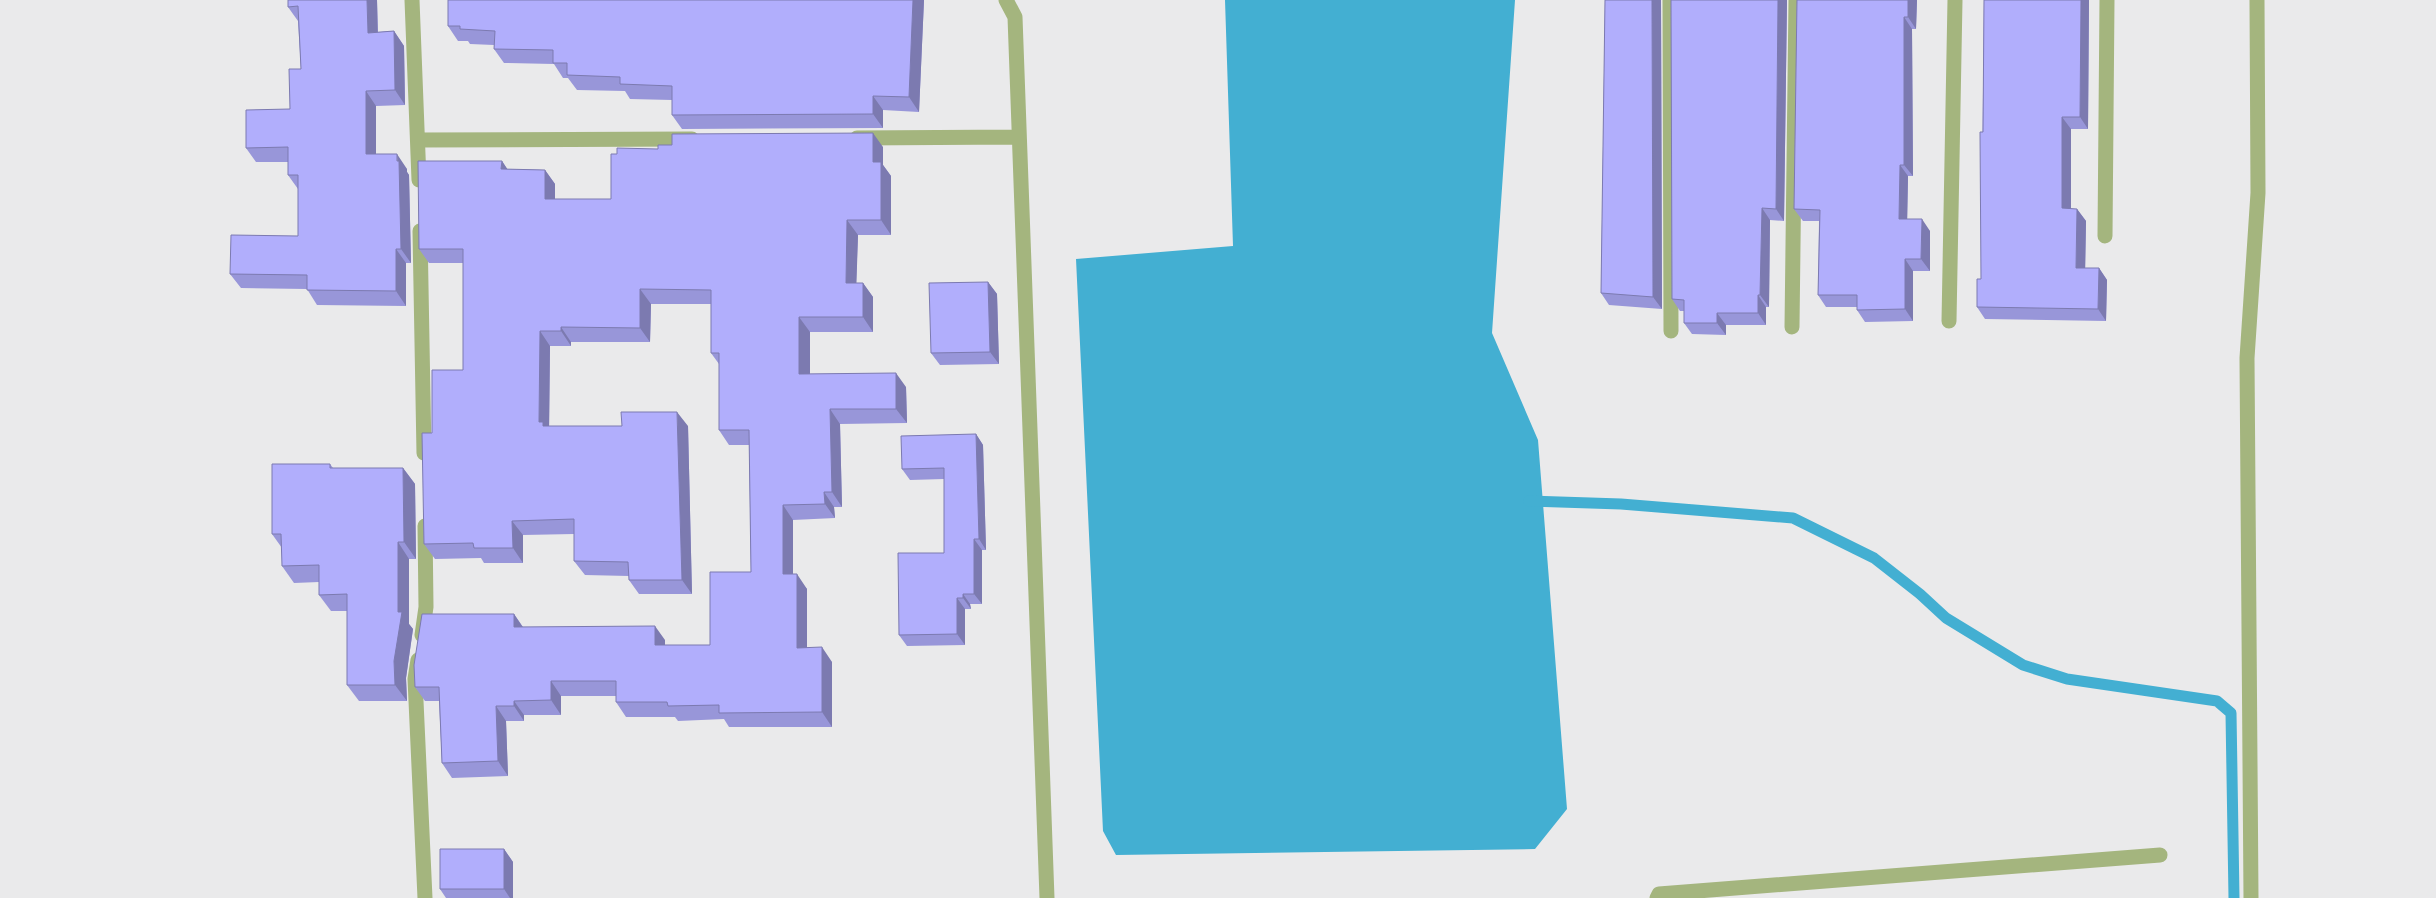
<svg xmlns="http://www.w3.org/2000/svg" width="2436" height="898" viewBox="0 0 2436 898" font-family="Barlow,sans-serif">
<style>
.water{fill:#43afd2}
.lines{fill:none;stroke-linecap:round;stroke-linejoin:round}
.stream{stroke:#43afd2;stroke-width:11}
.street{stroke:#a4b57e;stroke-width:15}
.wall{fill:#9896d9}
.shaded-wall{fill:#7c7ab0}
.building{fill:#b1aefc;stroke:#7c7ab0}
</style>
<rect width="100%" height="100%" fill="#eaeaeb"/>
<path class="water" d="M1225 0H1515L1492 333 1538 440 1567 809 1535 849 1116 855 1103 831 1076 259 1233 246Z"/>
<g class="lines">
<path class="stream" d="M1529 501 1621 504 1793 518 1874 558 1920 594 1946 618 2023 665 2067 679 2217 701 2231 713 2234 898"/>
<path class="street" d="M412 0 419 180
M1006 0 1015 17 1047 898
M1670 0 1671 331
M857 138 1018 137
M418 140 692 139
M420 231 424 453
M2105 236 2107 0
M1949 321 1955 0
M1792 327 1796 0
M422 635 426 607 425 526
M418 660 415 679 425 898
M1657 898 1659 894 2160 855
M2251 898 2247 358 2258 193 2257 0"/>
</g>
<path class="wall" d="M288 0H377L378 32 394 31 404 46 405 105 376 106V154L407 169V172L409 175 411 263H406V306L317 305 307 289 241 288 230 274 298 236V189L288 175V162H256L246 148 290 109 301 69 298 21 288 7Z
M448 0H924L919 112 883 110V128L682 129 672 115V100L630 99 625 91 577 90 568 78H563L554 64 504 63 494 49V45L470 44 468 41H458L448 26Z
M1605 0H1661L1662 309 1609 305 1601 293Z
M1671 0H1787L1784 221 1770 220 1769 307H1766V325H1726V335L1692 334 1684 323V311H1680L1672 299Z
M1797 0H1917L1916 29H1912L1913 176H1908L1907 219 1930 231V271H1913V321L1865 322 1857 310V307H1826L1818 295 1819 221H1803L1794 209Z
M1984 0H2089L2088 129H2071V209H2077L2086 221 2085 268H2099L2107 280 2106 321 1985 319 1977 307 1981 279Z
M883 147V165L891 176V235H858L856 283H863L873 297V332H810V374L906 387 907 423 840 424 842 507H834L835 518 793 520V574L807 589V648L832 662V727H729L724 719 678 721 675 717H626L616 702V696H561V715H524V721H506L508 776 452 778 442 763 439 701H425L415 687 514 614 523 627 665 640V645H710L751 572 749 445H729L719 430V364L711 353V304H651L650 342H571V346H550L549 426H688L692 594H639L629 580V576L585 575 574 561V534L523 535V563H484L481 558 435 559 424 544 432 433 463 370V263H429L419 249 502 161 507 169 545 170 555 184V199H611L617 154 658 149Z
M988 282 997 294 999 364 940 365 931 353Z
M976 434 983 445 986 550H982V604H970L971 609H965V645L907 646 899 635 944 553V479L910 480 902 469Z
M330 464 333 468H403L415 484 416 559H409V624L413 629 406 678 407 701H359L347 685V611H331L319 595V582L294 583 282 566V548L272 534Z
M504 849 513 862V898H446L440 889Z"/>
<path class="shaded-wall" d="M367 0H377L378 47 368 33Z
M913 0H924L919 112 909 97Z
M1652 0H1661L1662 309 1653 297Z
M1778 0H1787L1784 221 1776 209Z
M1908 0H1917L1916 29 1908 17Z
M2081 0H2089L2088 129 2080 117Z
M1904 17 1912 29 1913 176 1904 165Z
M394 31 404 46 405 105 395 90Z
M366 91 376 106V169L366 154Z
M873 96 883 110V128L873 114Z
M2062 117 2071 129V220L2062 208Z
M873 133 883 147V165L891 176V235L881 220 873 162Z
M397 154 407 169V172L409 175 411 263 401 249Z
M502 161 512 176 501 169Z
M1900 165 1908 176 1907 231 1899 219Z
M545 170 555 184V214L545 199Z
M1762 208 1770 220 1769 307 1760 295Z
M2077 209 2086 221 2085 280 2076 268Z
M1922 219 1930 231V271L1921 259Z
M847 220 858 235 856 297 846 283Z
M396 249 406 263V306L396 291Z
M1905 259 1913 271V321L1905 309Z
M2099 268 2107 280 2106 321 2098 309Z
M988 282 997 294 999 364 990 352Z
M863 283 873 297V332L863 317Z
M640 289 651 304 650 342 640 328Z
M1758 295 1766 307V325L1758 313Z
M1717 313 1726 325V335L1717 323Z
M799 317 810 332V388L799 374Z
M561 327 571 342V346L561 331Z
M540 331 550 346 549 435 539 422Z
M896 373 906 387 907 423 896 409Z
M830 409 840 424 842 507 832 492Z
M677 412 688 426 692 594 682 580Z
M976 434 983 445 986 550 979 539Z
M403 468 415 484 416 559 404 542Z
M824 492 834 507 835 518 825 504Z
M783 505 793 520V589L783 574Z
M512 521 523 535V563L513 548Z
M974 539 982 550V604L974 594Z
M398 542 409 559V624L413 629 406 678 407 701 395 685 394 661 398 612Z
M797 574 807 589V662L797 648Z
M963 594 970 604 971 609 963 598Z
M957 598 965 609V645L957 634Z
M514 614 524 629 514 627Z
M655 626 665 640V660L655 645Z
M822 647 832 662V727L822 712Z
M551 681 561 696V715L551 700Z
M514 701 524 715V721L514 706Z
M496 706 506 721 508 776 498 761Z
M504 849 513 862V898H510L504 889Z"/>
<path class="building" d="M288 0H367L368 33 394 31 395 90 366 91V154H397V161H399L401 249H396V291L307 290V275L230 274 231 235 298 236V175H288V147L246 148V110L290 109 289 69H301L298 6 288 7Z
M448 0H913L909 97 873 96V114L672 115V86L620 84V77L567 75V63H553V50L494 49 495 31 460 29V26H448Z
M1605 0H1652L1653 297 1601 293Z
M1671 0H1778L1776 209 1762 208 1760 295H1758V313H1717V323H1684V300L1672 299Z
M1797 0H1908V17H1904V165H1900L1899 219H1922L1921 259H1905V309L1857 310V295H1818L1820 210 1794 209Z
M1984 0H2081L2080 117H2062V208L2077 209 2076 268H2099L2098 309 1977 307V279H1981L1980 132H1983Z
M873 133V162H881V220H847L846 283H863V317H799V374L896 373V409H830L832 492H824L825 504 783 505V574H797V648L822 647V712L719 713V705L668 706 667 702H616V681H551V700L514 701V706H496L498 761 442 763 439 687H415L414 665 422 614H514V627L655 626V645H710V572H751L749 430H719V353H711V290L640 289V328L561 327V331H540L539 422H543V426H622L621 412H677L682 580H629L628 562 574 561V519L512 521 513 548H474L473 543 424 544 422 433H432V370H463V249H419L418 161H502L501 169 545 170V199H611V154H617V148L658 149V145H672V134Z
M988 282 990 352 931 353 929 283Z
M976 434 979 539H974V594H963V598H957V634L899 635 898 553H944V468L902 469 901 436Z
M272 464H330V468H403L404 542H398V612H402L394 661 395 685H347V594L319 595V565L282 566 281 534H272Z
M440 849H504V889H440Z"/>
</svg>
